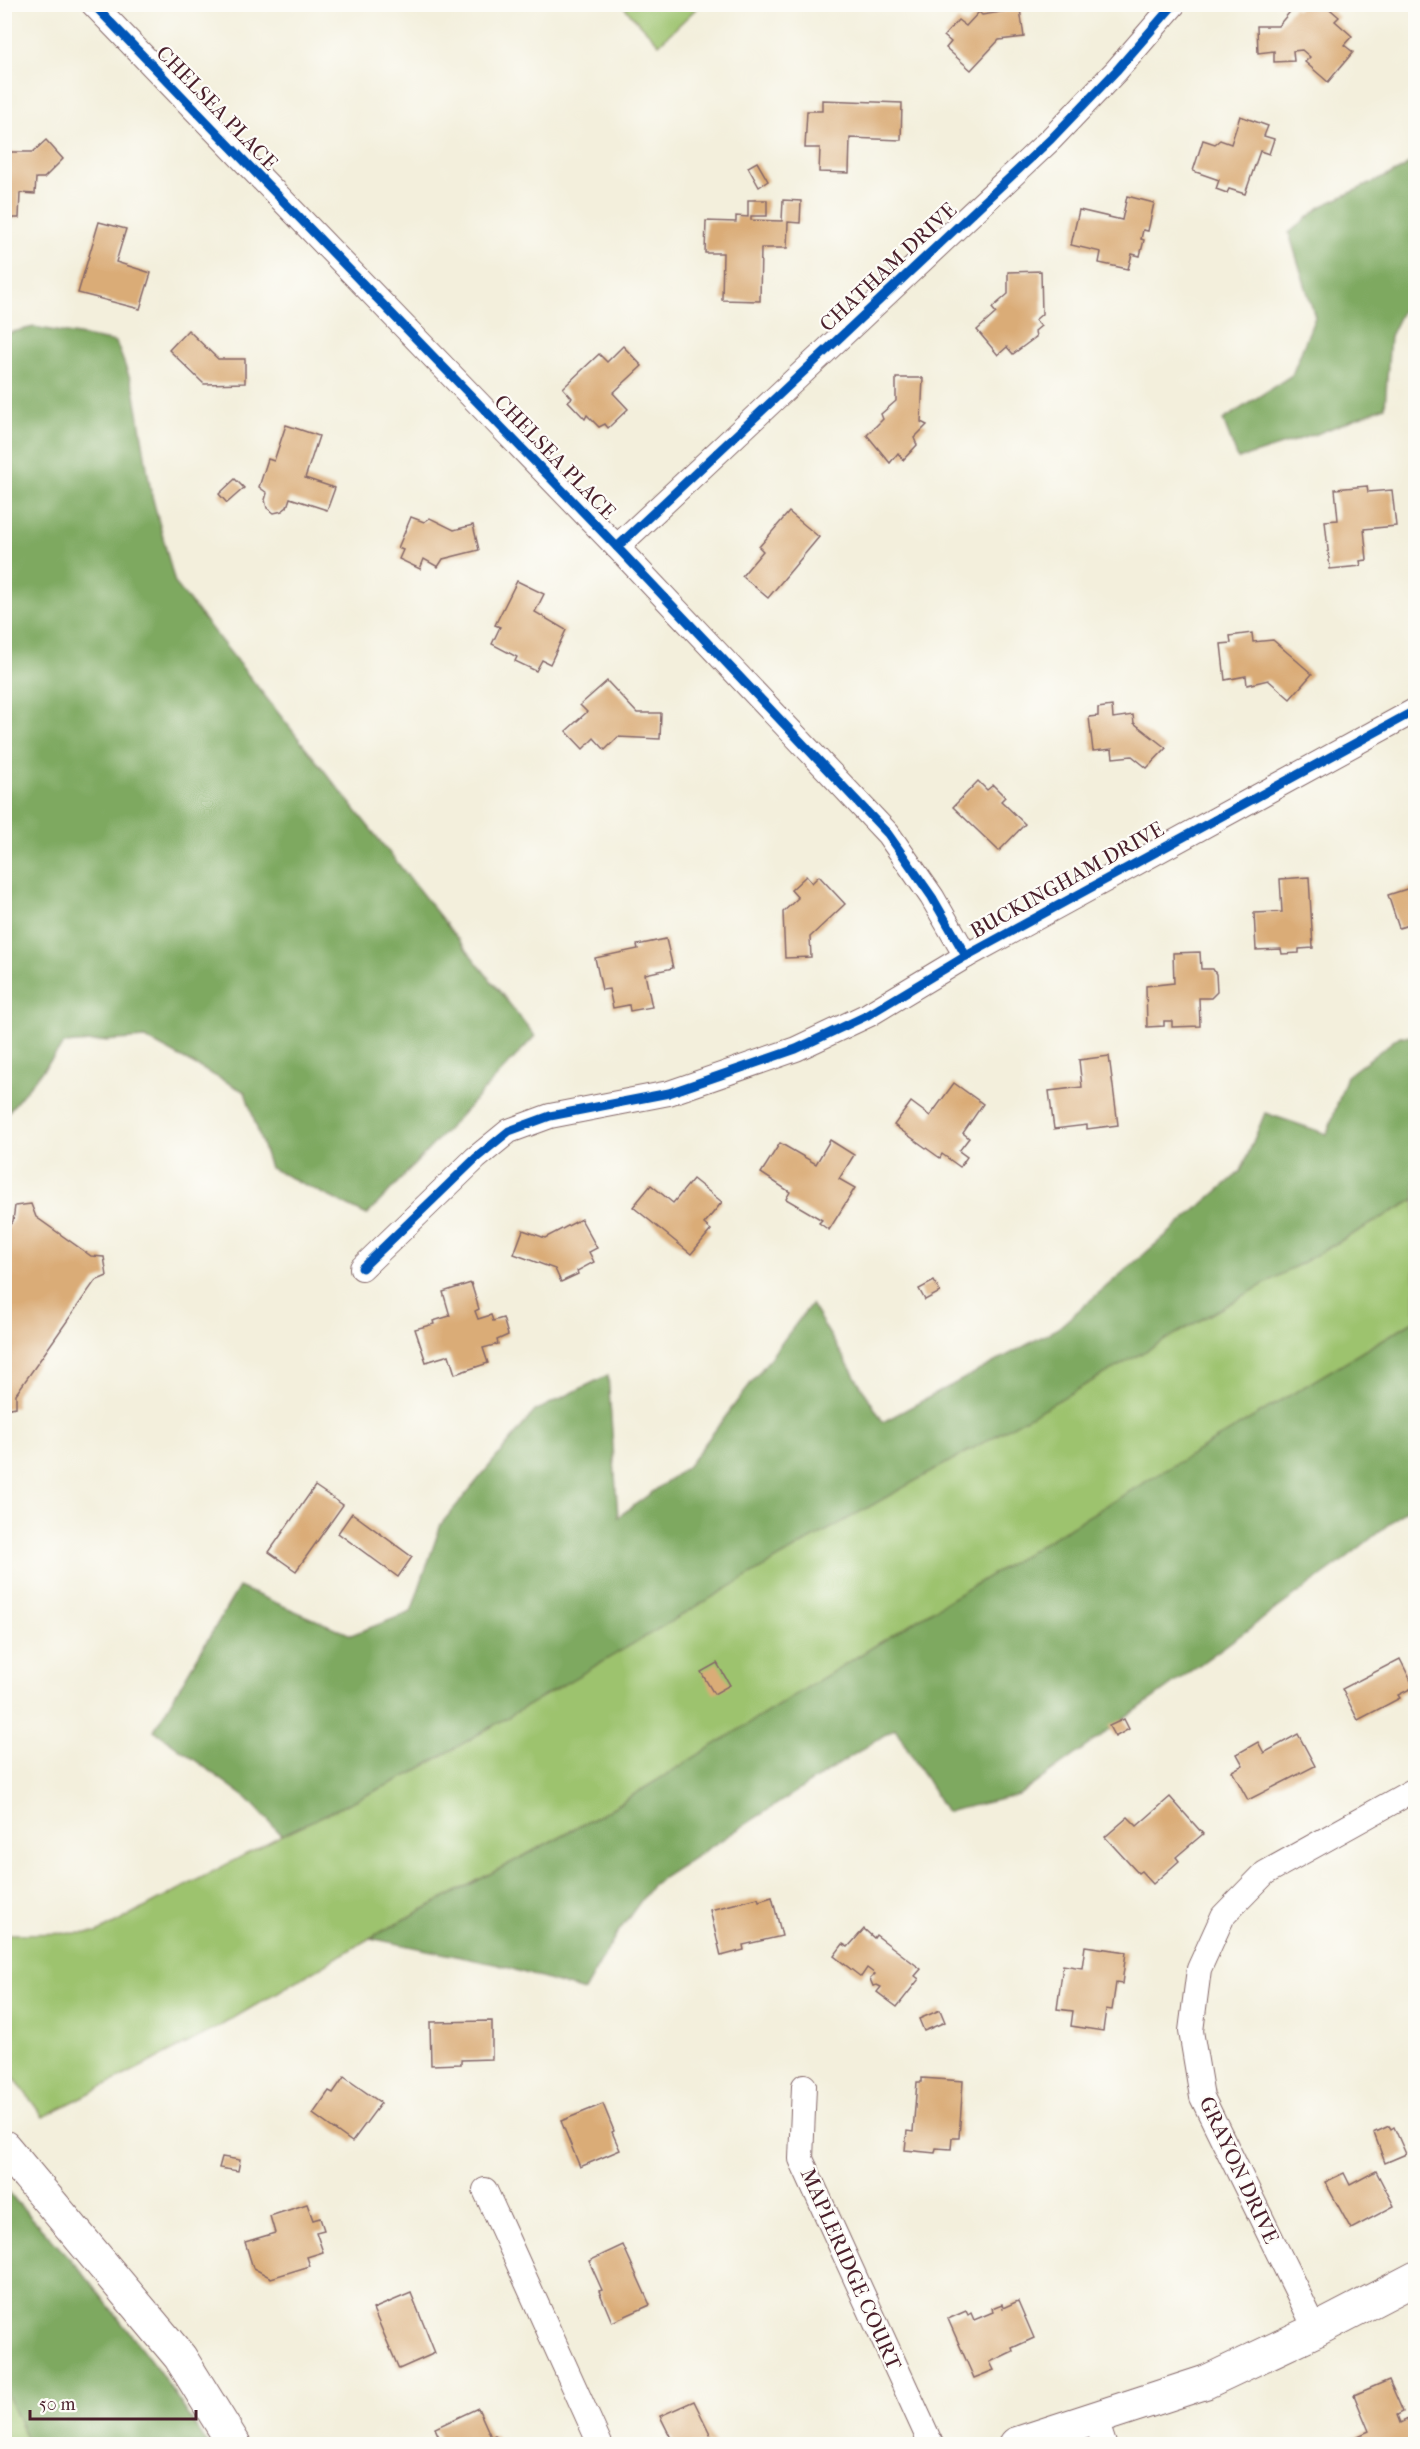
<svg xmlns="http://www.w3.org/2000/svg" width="1420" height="2449" font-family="'IM FELL French Canon',serif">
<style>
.green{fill:#9dc36e;stroke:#74714c;stroke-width:1.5}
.forest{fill:#7ea961;stroke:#646446;stroke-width:1.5}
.building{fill:#daac77}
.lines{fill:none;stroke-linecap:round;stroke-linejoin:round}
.street-casing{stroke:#856869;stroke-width:26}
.secondary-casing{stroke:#856869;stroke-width:35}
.street{stroke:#fff;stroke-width:24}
.secondary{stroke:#fff;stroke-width:33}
.cycleway-casing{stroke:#fdfcf7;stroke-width:13}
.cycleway{stroke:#0057b8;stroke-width:9}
.labels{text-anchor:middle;stroke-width:4.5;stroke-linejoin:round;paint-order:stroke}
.street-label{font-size:21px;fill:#4a1f2b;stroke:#fdfcf7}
</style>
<rect width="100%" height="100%" fill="#fdfcf7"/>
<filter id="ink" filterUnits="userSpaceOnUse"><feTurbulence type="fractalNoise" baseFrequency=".0167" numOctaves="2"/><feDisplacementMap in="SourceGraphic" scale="12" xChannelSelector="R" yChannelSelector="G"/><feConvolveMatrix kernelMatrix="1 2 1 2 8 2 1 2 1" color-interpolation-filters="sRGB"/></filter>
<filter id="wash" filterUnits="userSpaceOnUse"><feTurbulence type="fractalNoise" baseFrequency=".008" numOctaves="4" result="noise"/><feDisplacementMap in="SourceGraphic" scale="24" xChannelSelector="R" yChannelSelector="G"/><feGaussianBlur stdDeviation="1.35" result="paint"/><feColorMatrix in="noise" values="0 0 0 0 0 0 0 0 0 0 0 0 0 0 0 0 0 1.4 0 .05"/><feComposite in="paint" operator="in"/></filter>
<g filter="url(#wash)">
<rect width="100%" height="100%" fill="#f3efdc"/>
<!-- green -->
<g class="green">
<path d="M622,5H700L659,44Z"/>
<path d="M1415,1199V1320L604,1813L370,1938L215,2029L43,2117L5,2065L4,1934L97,1933L282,1835Z"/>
<path d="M4,2391H5L29,2444H5Z"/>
</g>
<!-- forest -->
<g class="forest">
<path d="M1415,158V290L1411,293L1390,336L1385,407L1319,433L1238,459L1223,420L1292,375L1315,317L1289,233L1322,206L1402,169Z"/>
<path d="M34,327L116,342L134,389L151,492L175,583L535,1036L367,1215L270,1168L245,1092L145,1038L64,1044L5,1116L4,334Z"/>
<path d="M1400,1036L1415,1037V1199L798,1547L411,1774L282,1835L248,1799L154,1730L239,1587L351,1635L411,1612L441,1524L535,1411L608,1375L618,1517L688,1466L811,1304L883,1422L1058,1328L1241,1171L1265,1113L1327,1134L1347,1076Z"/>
<path d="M1415,1320V1503L1340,1563L1019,1795L946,1812L895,1728L653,1884L616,1935L584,1991L499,1965L370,1938L604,1813L949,1600Z"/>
<path d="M5,2189L83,2273L159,2371L208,2444H29L5,2391Z"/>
</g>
<g id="blocks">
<!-- building -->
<g class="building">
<path d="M1302,4H1324L1339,17L1335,21L1352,36L1344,45L1353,52L1328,82L1305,62L1310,57L1302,50L1293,51L1294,61L1274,62V51L1258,53L1257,26H1278L1294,7L1297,10Z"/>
<path d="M1020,9L1024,37L999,40L971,70L946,48L951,42L944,36L958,20L966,26L979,12L982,15Z"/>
<path d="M822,100L902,103L901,140L850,138L849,173L819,172L820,148H805L807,111H822Z"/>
<path d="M1240,116L1268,126L1264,136L1274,139L1269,154L1260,151L1245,194L1229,189L1227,193L1216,189L1219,180L1193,171L1203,140L1215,144L1220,140L1231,144Z"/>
<path d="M46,140L63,159L44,178H36L35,194L20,193L19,218H4V154H9V152H33Z"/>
<path d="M757,162L768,181L759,187L748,167Z"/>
<path d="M1127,196L1154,203L1148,231L1143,230L1141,239L1144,240L1140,256L1132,254L1128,269L1099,263L1101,252L1071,245L1079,210L1122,220Z"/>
<path d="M748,200H767V216H751V220L782,221L783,200L801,201L800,223L788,222L787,248H761L760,301L722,300L723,253H705L706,221L736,222V216L748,217Z"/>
<path d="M99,222L126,229L116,262L151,273L140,309L78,293Z"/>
<path d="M1041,271L1042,314L1035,320L1041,326L1035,331L1036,337L1013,354L1007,347L998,355L977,330L996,313L992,308L1008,294V272Z"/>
<path d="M188,330L218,359H245V383L204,384L169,350Z"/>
<path d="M623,346L642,366L613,393L628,409L608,428L605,424L599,427L587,415L585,419L568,401L572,398L563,388L599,354L607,362Z"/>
<path d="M896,378H923L921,422L927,425L914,438L917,445L903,460L898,453L890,463L867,435L883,419L881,414L896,401Z"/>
<path d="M286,425L319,436L305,478L335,488L327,510L290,498L287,507L282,511L274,513L267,508L265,500L267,493L259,487L268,459L274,461Z"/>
<path d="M235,479L244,488L227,503L219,494Z"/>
<path d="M1367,486L1368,492L1392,490L1396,526L1364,529L1367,560L1360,561L1361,566L1330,569L1325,521L1338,520L1335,489Z"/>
<path d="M789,512L819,537L768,598L742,576L763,551L759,547Z"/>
<path d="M411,517L424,522L430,518L454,530L473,525L479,550L443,559L438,567L424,559L420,569L399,559L403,550L398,548Z"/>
<path d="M517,581L544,594L535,612L566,630L550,664L542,660L536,671L515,661L517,657L492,644L500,627L495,625Z"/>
<path d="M1252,633L1253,642L1273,640L1312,674L1290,699L1268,680L1247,685L1246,676L1225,680L1221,644L1231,643L1230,636Z"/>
<path d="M607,681L637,713H661L660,739L618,737L605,750L594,738L583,749L566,731L587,712L580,705Z"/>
<path d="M1112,706L1113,718L1133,715L1134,723L1166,748L1147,768L1132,756L1113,758L1112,749L1093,751L1089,717L1098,716V708Z"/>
<path d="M978,781L987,790L993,785L1005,797L1001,801L1025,824L999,851L953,807Z"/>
<path d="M806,876L812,883L819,876L845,904L810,937L811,957L785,958L783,912L798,898L791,890Z"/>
<path d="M1309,877L1313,948L1299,949V953L1282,954L1281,949L1256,950L1254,913L1282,912L1280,879Z"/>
<path d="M1416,886V923L1399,928L1388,895Z"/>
<path d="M666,939L673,968L645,974L652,1007L630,1011L629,1005L613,1008L609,989L602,990L595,958L638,949L637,945Z"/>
<path d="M1200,952L1201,969H1213L1216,974L1217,992L1211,998H1199L1200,1026L1172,1027V1021H1164V1026L1147,1027L1146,986L1174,983L1173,953Z"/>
<path d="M1109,1056L1118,1125L1087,1129V1125L1054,1129L1049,1091L1082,1087L1079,1060Z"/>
<path d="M954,1083L983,1104L963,1133L969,1138L959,1151L967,1157L960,1167L942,1154L940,1158L894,1125L911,1102L930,1116Z"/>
<path d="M830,1140L854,1155L839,1179L855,1188L829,1230L819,1223L822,1220L786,1199L790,1192L761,1173L780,1143L816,1164Z"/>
<path d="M693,1179L722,1202L704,1224L711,1230L691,1254L633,1207L651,1185L673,1203Z"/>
<path d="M31,1204L36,1217L91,1256L104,1257L107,1276L95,1281L16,1394V1407L4,1409V1232L13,1221L15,1206Z"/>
<path d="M581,1219L597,1248L589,1252L594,1262L577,1271L578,1274L561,1282L555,1269L514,1254L523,1230L545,1238Z"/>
<path d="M934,1281L940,1292L925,1300L919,1289Z"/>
<path d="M471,1283L479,1309L475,1311L478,1319L491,1315L493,1321L503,1318L508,1335L497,1340L498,1344L483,1348L488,1363L455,1374L449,1355L426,1362L415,1329L434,1324L433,1321L450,1316L443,1292Z"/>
<path d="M315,1486L343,1505L296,1571L269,1552Z"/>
<path d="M352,1513L412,1557L398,1577L338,1533Z"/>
<path d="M1400,1659L1414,1687L1398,1695L1400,1698L1358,1720L1342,1689Z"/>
<path d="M717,1663L730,1685L714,1694L701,1672Z"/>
<path d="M1124,1719L1129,1729L1115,1737L1109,1726Z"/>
<path d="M1298,1734L1315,1766L1248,1800L1232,1771L1243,1765L1237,1754L1258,1742L1264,1753Z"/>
<path d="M1170,1797L1203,1834L1176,1857L1179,1861L1153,1884L1141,1871L1138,1873L1105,1837L1128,1817L1137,1826Z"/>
<path d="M772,1897L782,1936L743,1945L744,1950L721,1956L710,1910L758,1898L759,1901Z"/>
<path d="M864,1929L874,1938L876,1935L921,1969L915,1976L919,1979L897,2007L877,1992L881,1987L877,1985L873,1986L870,1979L875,1974L867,1968L861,1977L834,1956L843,1944L848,1947Z"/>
<path d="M1085,1946L1126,1952L1122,1984L1116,1983L1112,2010L1106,2009L1103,2031L1071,2026L1073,2011L1057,2009L1063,1965L1082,1968Z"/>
<path d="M940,2010L945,2022L924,2031L919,2019Z"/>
<path d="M492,2021V2059L461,2060V2064L431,2065L430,2022Z"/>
<path d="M344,2077L381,2103L352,2142L313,2114L329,2091L333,2093Z"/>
<path d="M922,2078L963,2081L959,2138H952L951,2149L936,2148L935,2153L905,2150L907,2131L913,2132L917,2082H922Z"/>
<path d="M603,2104L614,2131L612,2132L620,2150L580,2167L561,2121Z"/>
<path d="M1389,2126L1391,2129L1394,2127L1406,2154L1385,2163L1374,2133Z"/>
<path d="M222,2157L240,2160L238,2171L219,2168Z"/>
<path d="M1376,2171L1394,2206L1351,2229L1325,2182L1344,2173L1350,2185Z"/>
<path d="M307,2204L313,2220L320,2218L324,2230L316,2232L323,2252L307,2257L310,2266L271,2278L253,2268L245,2242L275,2233L270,2216Z"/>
<path d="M623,2245L650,2305L612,2322L599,2291L602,2290L589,2261Z"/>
<path d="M411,2293L435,2353L399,2369L373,2309Z"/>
<path d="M1018,2301L1034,2338L1012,2348L1013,2351L990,2362L994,2370L974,2378L948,2319L966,2311L968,2315L971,2313L974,2320L993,2312L992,2308L1002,2304L1003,2308Z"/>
<path d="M1389,2380L1403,2412L1397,2415L1400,2423L1412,2417L1416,2425V2444H1349L1347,2441L1369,2431L1354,2395Z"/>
<path d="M694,2401L715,2444H674L660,2416Z"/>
<path d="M478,2408L491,2437L495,2435L500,2444H442L435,2428Z"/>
</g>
</g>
</g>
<g filter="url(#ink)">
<use href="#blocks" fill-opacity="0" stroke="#856869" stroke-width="1.5"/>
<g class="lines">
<defs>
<g id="street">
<path d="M93,4L617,547L888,834L932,897L966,956"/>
<path d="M617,547L1051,139L1116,71L1174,4"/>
<path d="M362,1268L476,1158L509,1131L550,1116L669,1093L796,1049L868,1015L966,956L1416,710"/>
<path d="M804,2086L801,2159L931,2444"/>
<path d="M485,2190L600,2444"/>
<path d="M1316,2330L1202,2097L1191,2031L1199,1969L1223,1916L1265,1873L1416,1789"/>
<path d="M1096,2420L1104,2444"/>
</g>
<g id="secondary">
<path d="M4,2147L180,2357L234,2444"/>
<path d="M1016,2444L1206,2382L1316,2330L1416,2278"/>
</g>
</defs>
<!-- street casing -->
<use href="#street" class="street-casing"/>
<!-- secondary casing -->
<use href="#secondary" class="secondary-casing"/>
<!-- street -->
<use href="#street" class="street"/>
<!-- secondary -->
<use href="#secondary" class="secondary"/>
<defs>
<g id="cycleway">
<path d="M93,4L617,547L888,834L932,897L966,956"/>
<path d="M617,547L1051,139L1116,71L1174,4"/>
<path d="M362,1268L476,1158L509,1131L550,1116L669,1093L796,1049L868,1015L966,956L1416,710"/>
</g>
</defs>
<!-- cycleway casing -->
<use href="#cycleway" class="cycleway-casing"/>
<!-- cycleway -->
<use href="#cycleway" class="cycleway"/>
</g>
</g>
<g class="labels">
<!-- street labels -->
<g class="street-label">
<text transform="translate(217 108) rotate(46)" y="7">CHELSEA PLACE</text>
<text transform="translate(888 267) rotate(-43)" y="7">CHATHAM DRIVE</text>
<text transform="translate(555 457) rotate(46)" y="7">CHELSEA PLACE</text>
<text transform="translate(1067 880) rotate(-29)" y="7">BUCKINGHAM DRIVE</text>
<text transform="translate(1239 2170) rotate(65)" y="7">GRAYON DRIVE</text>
<text transform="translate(851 2269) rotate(66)" y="7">MAPLERIDGE COURT</text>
</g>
</g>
<!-- margin -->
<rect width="1420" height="2449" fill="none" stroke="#fdfcf7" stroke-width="24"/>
<!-- scale -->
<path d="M30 2410v9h166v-9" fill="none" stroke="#4a1f2b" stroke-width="3"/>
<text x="39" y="2410" font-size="18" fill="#4a1f2b" stroke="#fdfcf7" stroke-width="4.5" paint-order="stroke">50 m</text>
</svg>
